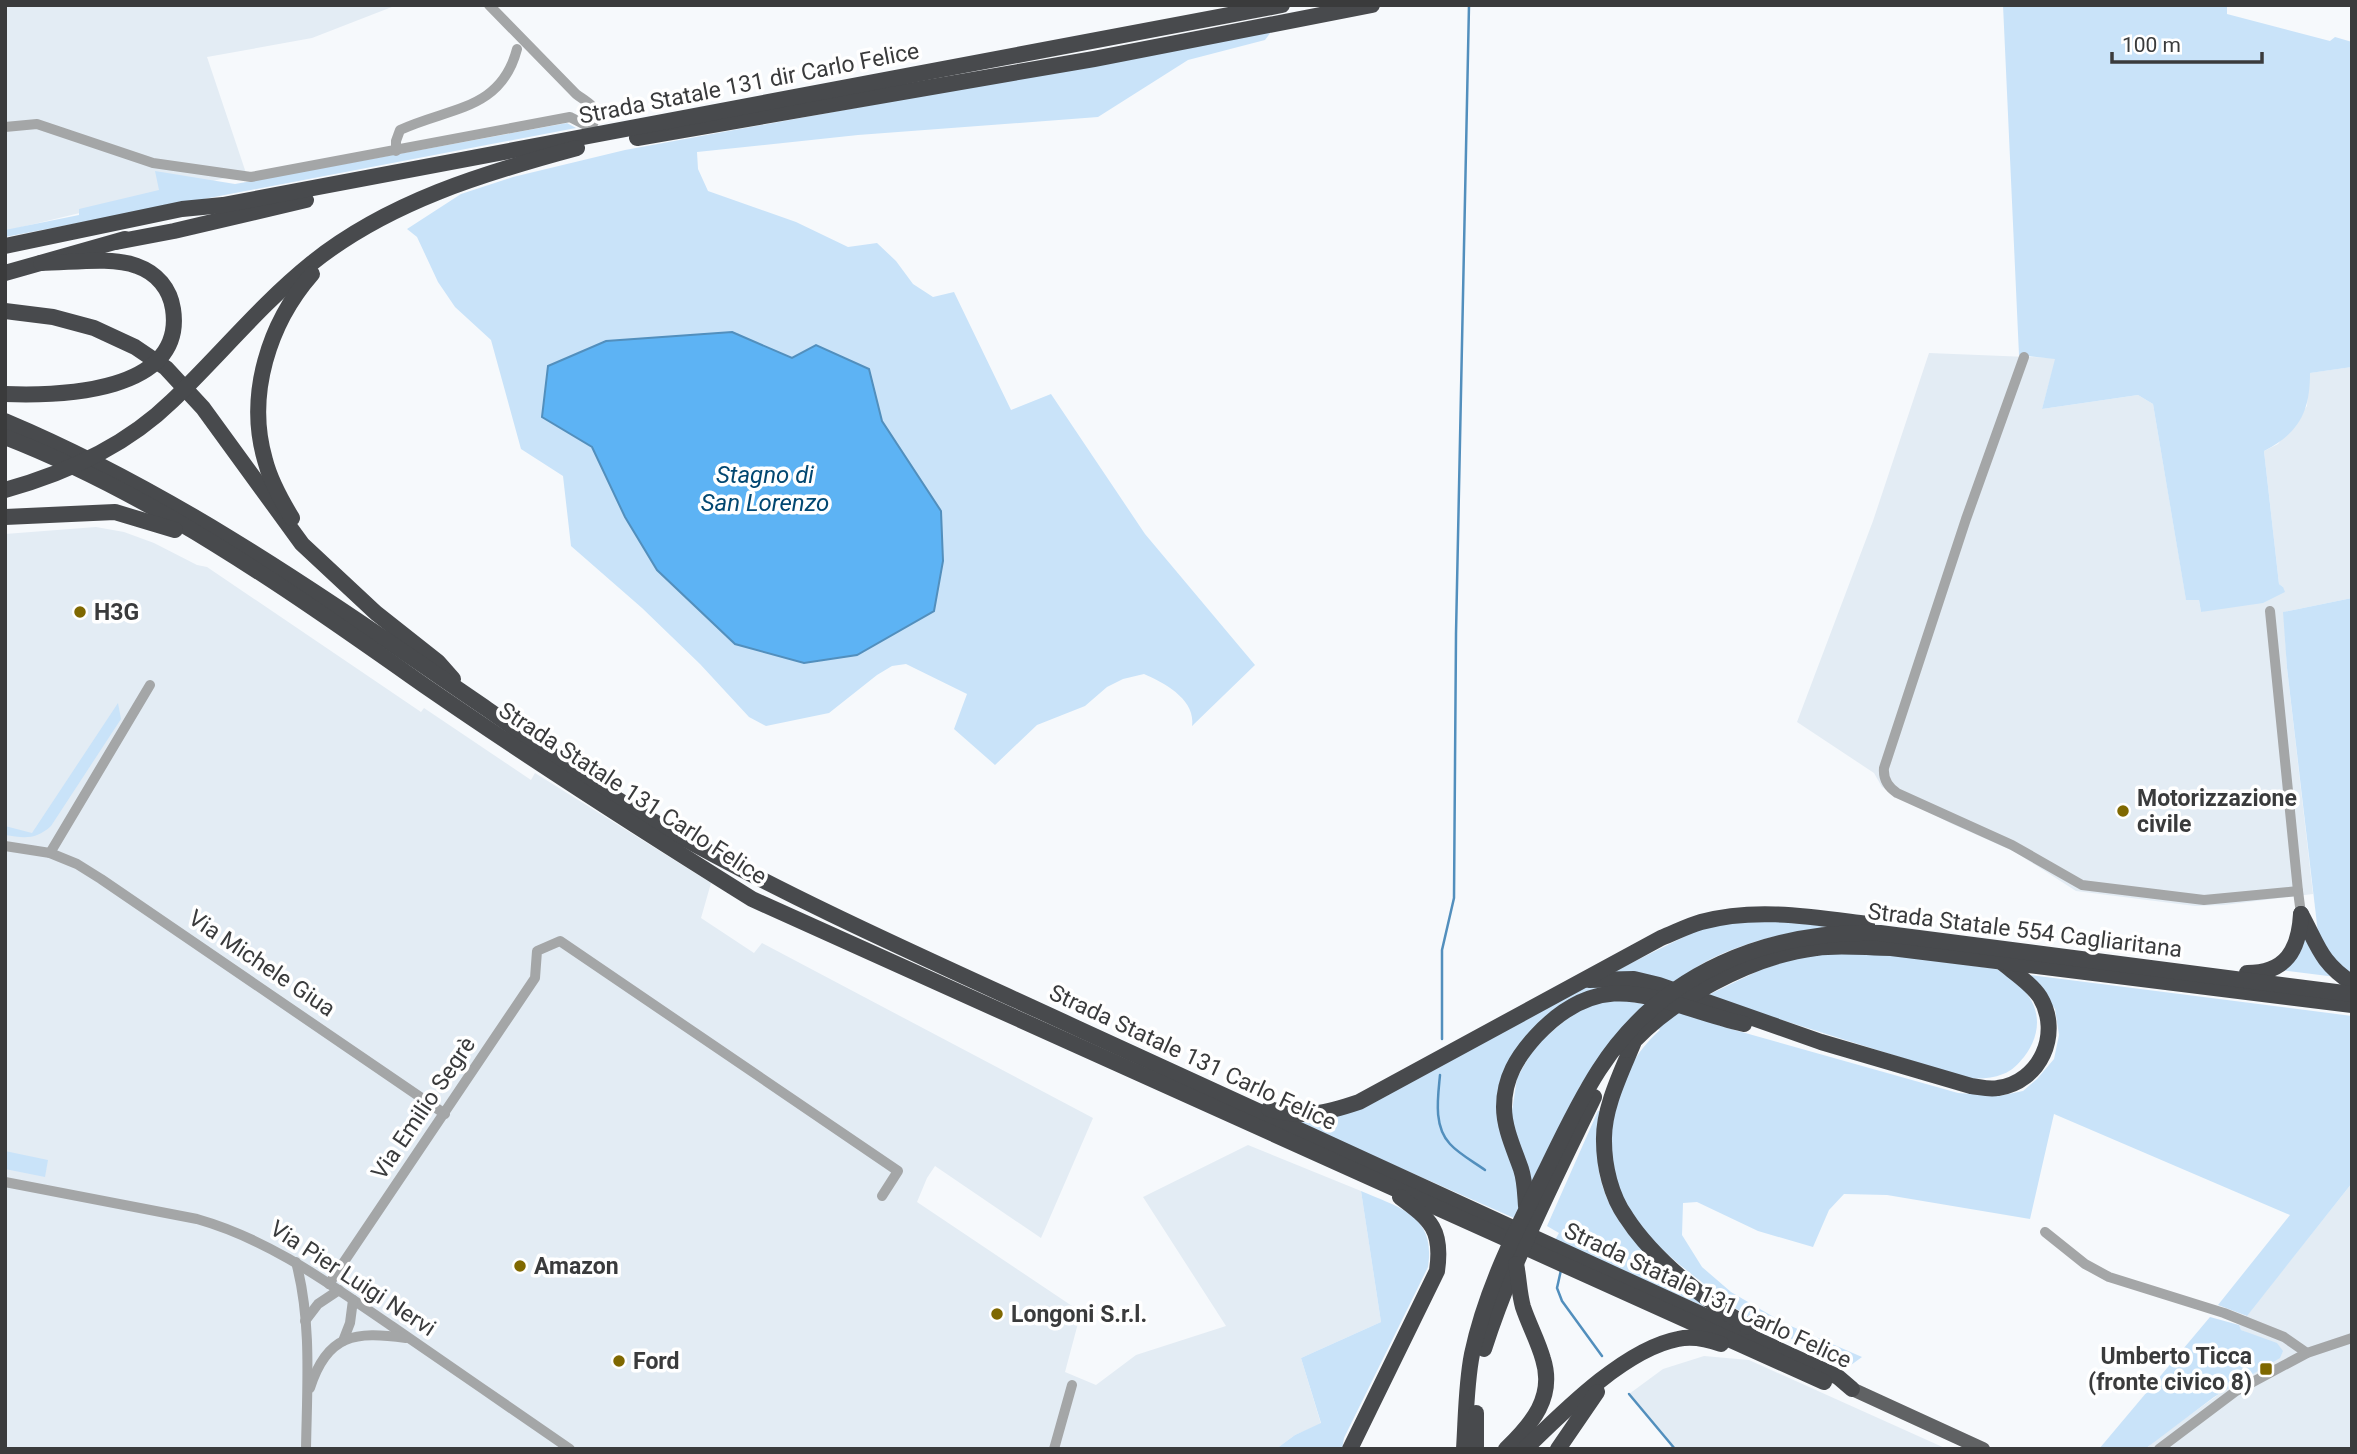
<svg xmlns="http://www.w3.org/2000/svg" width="2357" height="1454" font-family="Roboto,sans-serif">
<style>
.built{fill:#e3ecf4}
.green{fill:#c9e3f9}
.water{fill:#5db3f4;stroke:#528fbd;stroke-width:2}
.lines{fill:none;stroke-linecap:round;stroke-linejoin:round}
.stream{stroke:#528fbd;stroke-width:2.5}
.minor{stroke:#a4a6a7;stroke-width:10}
.major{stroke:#606264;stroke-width:14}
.highway{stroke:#484a4d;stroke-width:16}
.poi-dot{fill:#7f6800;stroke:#fff;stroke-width:2.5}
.labels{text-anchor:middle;stroke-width:7;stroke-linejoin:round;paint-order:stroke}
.street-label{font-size:23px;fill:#3a3b3c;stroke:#fff}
.poi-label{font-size:23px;font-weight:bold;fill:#3a3b3c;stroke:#fff;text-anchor:start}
.water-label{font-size:24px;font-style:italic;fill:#014771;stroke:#fff}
</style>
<rect width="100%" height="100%" fill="#f6f9fc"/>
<!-- built -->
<g class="built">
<path d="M5,5H397L312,38L207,57L246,173L5,231Z"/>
<path d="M1929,353L2056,358L2042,409L2138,395L2153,404L2186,599L2199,600L2201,612L2283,587L2279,584L2264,451L2278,444L2307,406L2309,373L2352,367V598L2284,612L2287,668L2313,894L2224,905L2195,906L2076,891L2015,852L1950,823L1882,787L1874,773L1797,722L1873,521Z"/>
<path d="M96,527L124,532L154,543L197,565L207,567L421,712L424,708L531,780L535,773L711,883L701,918L754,953L762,943L1093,1118L1041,1238L935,1166L927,1178L917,1202L1081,1312L1065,1372L1096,1385L1136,1355L1226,1326L1143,1197L1248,1145L1361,1191L1381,1322L1301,1358L1321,1424L1295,1435L1276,1449H5V534Z"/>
<path d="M2352,1183V1449H2146L2155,1440L2236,1382L2252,1335L2241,1330L2239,1325Z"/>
<path d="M1704,1356L1749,1360L1947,1449H1676L1629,1394L1663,1369Z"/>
</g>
<!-- green -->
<g class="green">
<path d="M2003,5H2227V14L2330,41L2335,37L2352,42V367L2310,373C2310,412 2299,433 2264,451L2279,584L2283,587L2285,592L2263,603L2201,612L2199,600H2186L2153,404L2138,395L2042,409L2055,359L2019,355Z"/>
<path d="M1271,32L1265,40L1188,60L1098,117L858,135L697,152L698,169L708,191L796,222L848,247L877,243L896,261L913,284L933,297L954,292L1011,410L1051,394L1145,534L1255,665L1192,726C1196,700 1165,683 1144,674L1123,679L1107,687L1085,706L1037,725L995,765L954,729L967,694L906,664L892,666L877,675L829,713L766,726L749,717L700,664L642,608L571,546L563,476L521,449L491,340L455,307L438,282L417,237L407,229L461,194L513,177L625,150Z"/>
<path d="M567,123L576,128L5,237V230L79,215V209L159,190L155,171L235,184Z"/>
<path d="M2352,598V977L2330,955L2318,933L2287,668L2283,612Z"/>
<path d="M118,703L121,719L51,826C36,840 24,838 5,835V826L32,833Z"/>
<path d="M1764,920L1840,926C1796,930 1747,940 1707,961C1694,968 1682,977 1670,984L1613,972L1698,930L1730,923Z"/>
<path d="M2301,927L2336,977L2280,970Z"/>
<path d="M1809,953H1875L1997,969C2033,988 2051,1021 2024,1057C2018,1064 2012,1071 2003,1074C1991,1079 1979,1079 1966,1078L1706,996L1758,971Z"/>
<path d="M2030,975L2352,1016V1183L2247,1316L2218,1305L2290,1215L2054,1114L2030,1219L1887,1195L1844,1194L1829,1210L1813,1247L1758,1231L1697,1202L1683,1203L1682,1235L1702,1267L1731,1292L1784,1323L1862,1357L1851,1365C1822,1352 1792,1340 1764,1326C1741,1314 1722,1298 1703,1283C1643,1237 1595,1192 1614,1111C1622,1079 1635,1052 1660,1030L1634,1017L1603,1053L1580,1086L1533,1187L1511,1118L1517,1078L1535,1046L1576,1011L1609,997L1682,1012L1724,1027L1958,1093L1999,1096L2023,1091L2037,1079L2054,1059L2059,1035L2055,1009Z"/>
<path d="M1623,982L1586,993L1499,1086L1520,1187V1207L1514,1218L1294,1121L1318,1120L1586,986Z"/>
<path d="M1598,1111H1601C1580,1213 1646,1255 1717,1310L1716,1312L1555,1240L1559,1233L1547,1226Z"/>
<path d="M5,1151L48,1160L45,1177L5,1169Z"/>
<path d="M1361,1191C1400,1208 1436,1215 1428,1267L1344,1438L1342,1449H1276L1295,1435L1321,1423L1301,1358L1381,1322Z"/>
<path d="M2210,1317L2239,1325L2241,1330L2277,1343L2283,1351L2280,1358L2214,1397L2145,1449H2099Z"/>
</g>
<!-- water -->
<path class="water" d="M732,332L792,358L816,345L869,369L882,421L941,511L943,561L934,611L857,655L804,663L735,644L657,570L625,517L592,447L542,417L548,366L606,341Z"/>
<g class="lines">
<!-- stream -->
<g class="stream">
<path d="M1442,1039V950L1454,898L1456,634L1469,5"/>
<path d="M1440,1075C1438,1097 1433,1126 1450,1144C1459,1154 1474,1162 1485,1170"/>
<path d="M1561,1270L1557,1288L1562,1301L1602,1356"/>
<path d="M1629,1394L1675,1449"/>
</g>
<!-- minor -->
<g class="minor">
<path d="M489,5L576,94C585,101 596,105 597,118L590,127"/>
<path d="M5,127L37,124L153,163L251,177L570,117L601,133"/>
<path d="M396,151V141L400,130C449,107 501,111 517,49"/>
<path d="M2024,357L1966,519L1884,768C1883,779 1888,787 1897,793L2012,845L2082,885L2204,900L2298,891L2301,914"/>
<path d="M2270,611L2298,891"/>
<path d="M5,846L50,853L77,864L101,879L445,1114"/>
<path d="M50,853L150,685"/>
<path d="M5,1182L197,1219C271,1240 331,1285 393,1327C452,1368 511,1408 570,1449"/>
<path d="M2045,1232L2085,1264L2109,1277L2224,1313L2284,1337L2307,1353"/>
<path d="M296,1262C312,1322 307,1387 306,1449"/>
<path d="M329,1284L535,978L537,951L560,941L898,1171L882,1196"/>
<path d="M305,1321L318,1304L339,1290"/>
<path d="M343,1341L350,1323L353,1300"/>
<path d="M310,1388C327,1334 355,1331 406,1338"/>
<path d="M1054,1449L1072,1385"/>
<path d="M2159,1449L2236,1391L2307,1353L2352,1338"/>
</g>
<!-- major -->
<path class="major" d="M1852,1389L1983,1449"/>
<!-- highway -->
<g class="highway">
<path d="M637,138L1094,59L1372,5"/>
<path d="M116,242L174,231L306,200"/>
<path d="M5,246L182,209L223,205L1282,5"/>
<path d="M5,273L125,239"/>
<path d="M5,311L53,317L94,328L135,347L166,368L203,408L302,544L376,613L438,662L453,679"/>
<path d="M5,394C60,396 186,393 173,309C170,289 157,273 137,266C111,256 70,263 41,263"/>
<path d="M5,421C181,495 330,602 487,709C546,750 605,795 669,830C802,905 943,966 1081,1030C1333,1147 1586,1261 1838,1377L1852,1389"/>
<path d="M5,437C159,497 294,594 428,688C534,761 643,831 752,899L1824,1382"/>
<path d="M5,490C66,473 126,446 172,401C219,356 261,304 312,263C388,202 484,173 577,148"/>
<path d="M5,517L115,512L175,530"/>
<path d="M292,518C281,500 270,480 265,460C246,395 269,323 312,274"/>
<path d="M2301,914C2318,945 2320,962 2352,983"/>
<path d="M2247,973C2286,973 2299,950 2301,914"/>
<path d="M1589,980L1634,979L1659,985L1821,1042L1971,1086C1980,1087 1989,1090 1998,1088C2040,1082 2062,1034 2040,997C2031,983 2013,972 2000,961"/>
<path d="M1633,1044C1621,1073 1603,1109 1604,1141C1604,1166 1611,1196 1626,1217C1653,1259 1706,1301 1749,1327"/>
<path d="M1626,1050C1668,1000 1752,956 1816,948C1840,944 1867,948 1891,948L2352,1005"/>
<path d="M1269,1109C1304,1119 1326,1113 1359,1102L1661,938C1674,933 1687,926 1701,922C1756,907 1812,917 1867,924"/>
<path d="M1526,1206C1525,1193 1525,1181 1521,1169C1514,1149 1504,1128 1504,1107C1504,1078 1517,1057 1536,1036C1607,960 1660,1005 1744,1024"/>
<path d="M1484,1349C1512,1262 1554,1180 1594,1097"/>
<path d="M1350,1449L1437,1271C1443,1230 1431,1220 1400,1197"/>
<path d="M1464,1449C1466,1418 1466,1384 1472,1354C1486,1288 1517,1228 1547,1168C1563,1135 1579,1101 1599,1070C1662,972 1768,930 1880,933L2352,994"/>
<path d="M1476,1449V1413"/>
<path d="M1506,1449C1532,1424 1555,1397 1543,1359C1538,1341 1529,1325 1523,1307C1519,1293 1519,1278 1516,1264"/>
<path d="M1525,1449C1563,1412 1625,1349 1678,1339C1692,1336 1707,1339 1721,1344"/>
<path d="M1558,1449L1597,1392"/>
</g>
</g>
<!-- markers -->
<g class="poi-dot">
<circle cx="80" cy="612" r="7"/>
<circle cx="2123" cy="811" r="7"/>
<circle cx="520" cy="1266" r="7"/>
<circle cx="997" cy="1314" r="7"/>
<circle cx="619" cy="1361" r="7"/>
<rect x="2259" y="1362" width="14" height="14" rx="3.5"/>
</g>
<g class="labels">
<!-- street labels -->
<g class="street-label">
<text transform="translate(749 83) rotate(-11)" y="8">Strada Statale 131 dir Carlo Felice</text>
<text transform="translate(633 793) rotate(33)" y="8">Strada Statale 131 Carlo Felice</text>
<text transform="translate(2025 930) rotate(7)" y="8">Strada Statale 554 Cagliaritana</text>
<text transform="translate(262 963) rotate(34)" y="8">Via Michele Giua</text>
<text transform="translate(1193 1057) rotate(25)" y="8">Strada Statale 131 Carlo Felice</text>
<text transform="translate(423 1108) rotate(-56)" y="8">Via Emilio Segrè</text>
<text transform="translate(353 1278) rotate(33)" y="8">Via Pier Luigi Nervi</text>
<text transform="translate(1708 1295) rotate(25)" y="8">Strada Statale 131 Carlo Felice</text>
</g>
<!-- poi labels -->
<g class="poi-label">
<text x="94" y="620">H3G</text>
<text x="2137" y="806">Motorizzazione<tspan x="2137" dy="26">civile</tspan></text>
<text x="534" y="1274">Amazon</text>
<text x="1011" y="1322">Longoni S.r.l.</text>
<text x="2252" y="1364" text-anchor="end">Umberto Ticca<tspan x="2252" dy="26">(fronte civico 8)</tspan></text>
<text x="633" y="1369">Ford</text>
</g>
<!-- water labels -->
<g class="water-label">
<text x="765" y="483">Stagno di<tspan x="765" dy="28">San Lorenzo</tspan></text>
</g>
</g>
<!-- border -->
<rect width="2357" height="1454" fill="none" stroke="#3a3b3c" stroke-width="14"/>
<!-- scale -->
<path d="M2112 52v10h150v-10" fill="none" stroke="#3a3b3c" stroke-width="3.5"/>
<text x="2122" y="52" font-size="21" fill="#3a3b3c" stroke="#ffffff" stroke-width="5" paint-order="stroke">100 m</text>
</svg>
